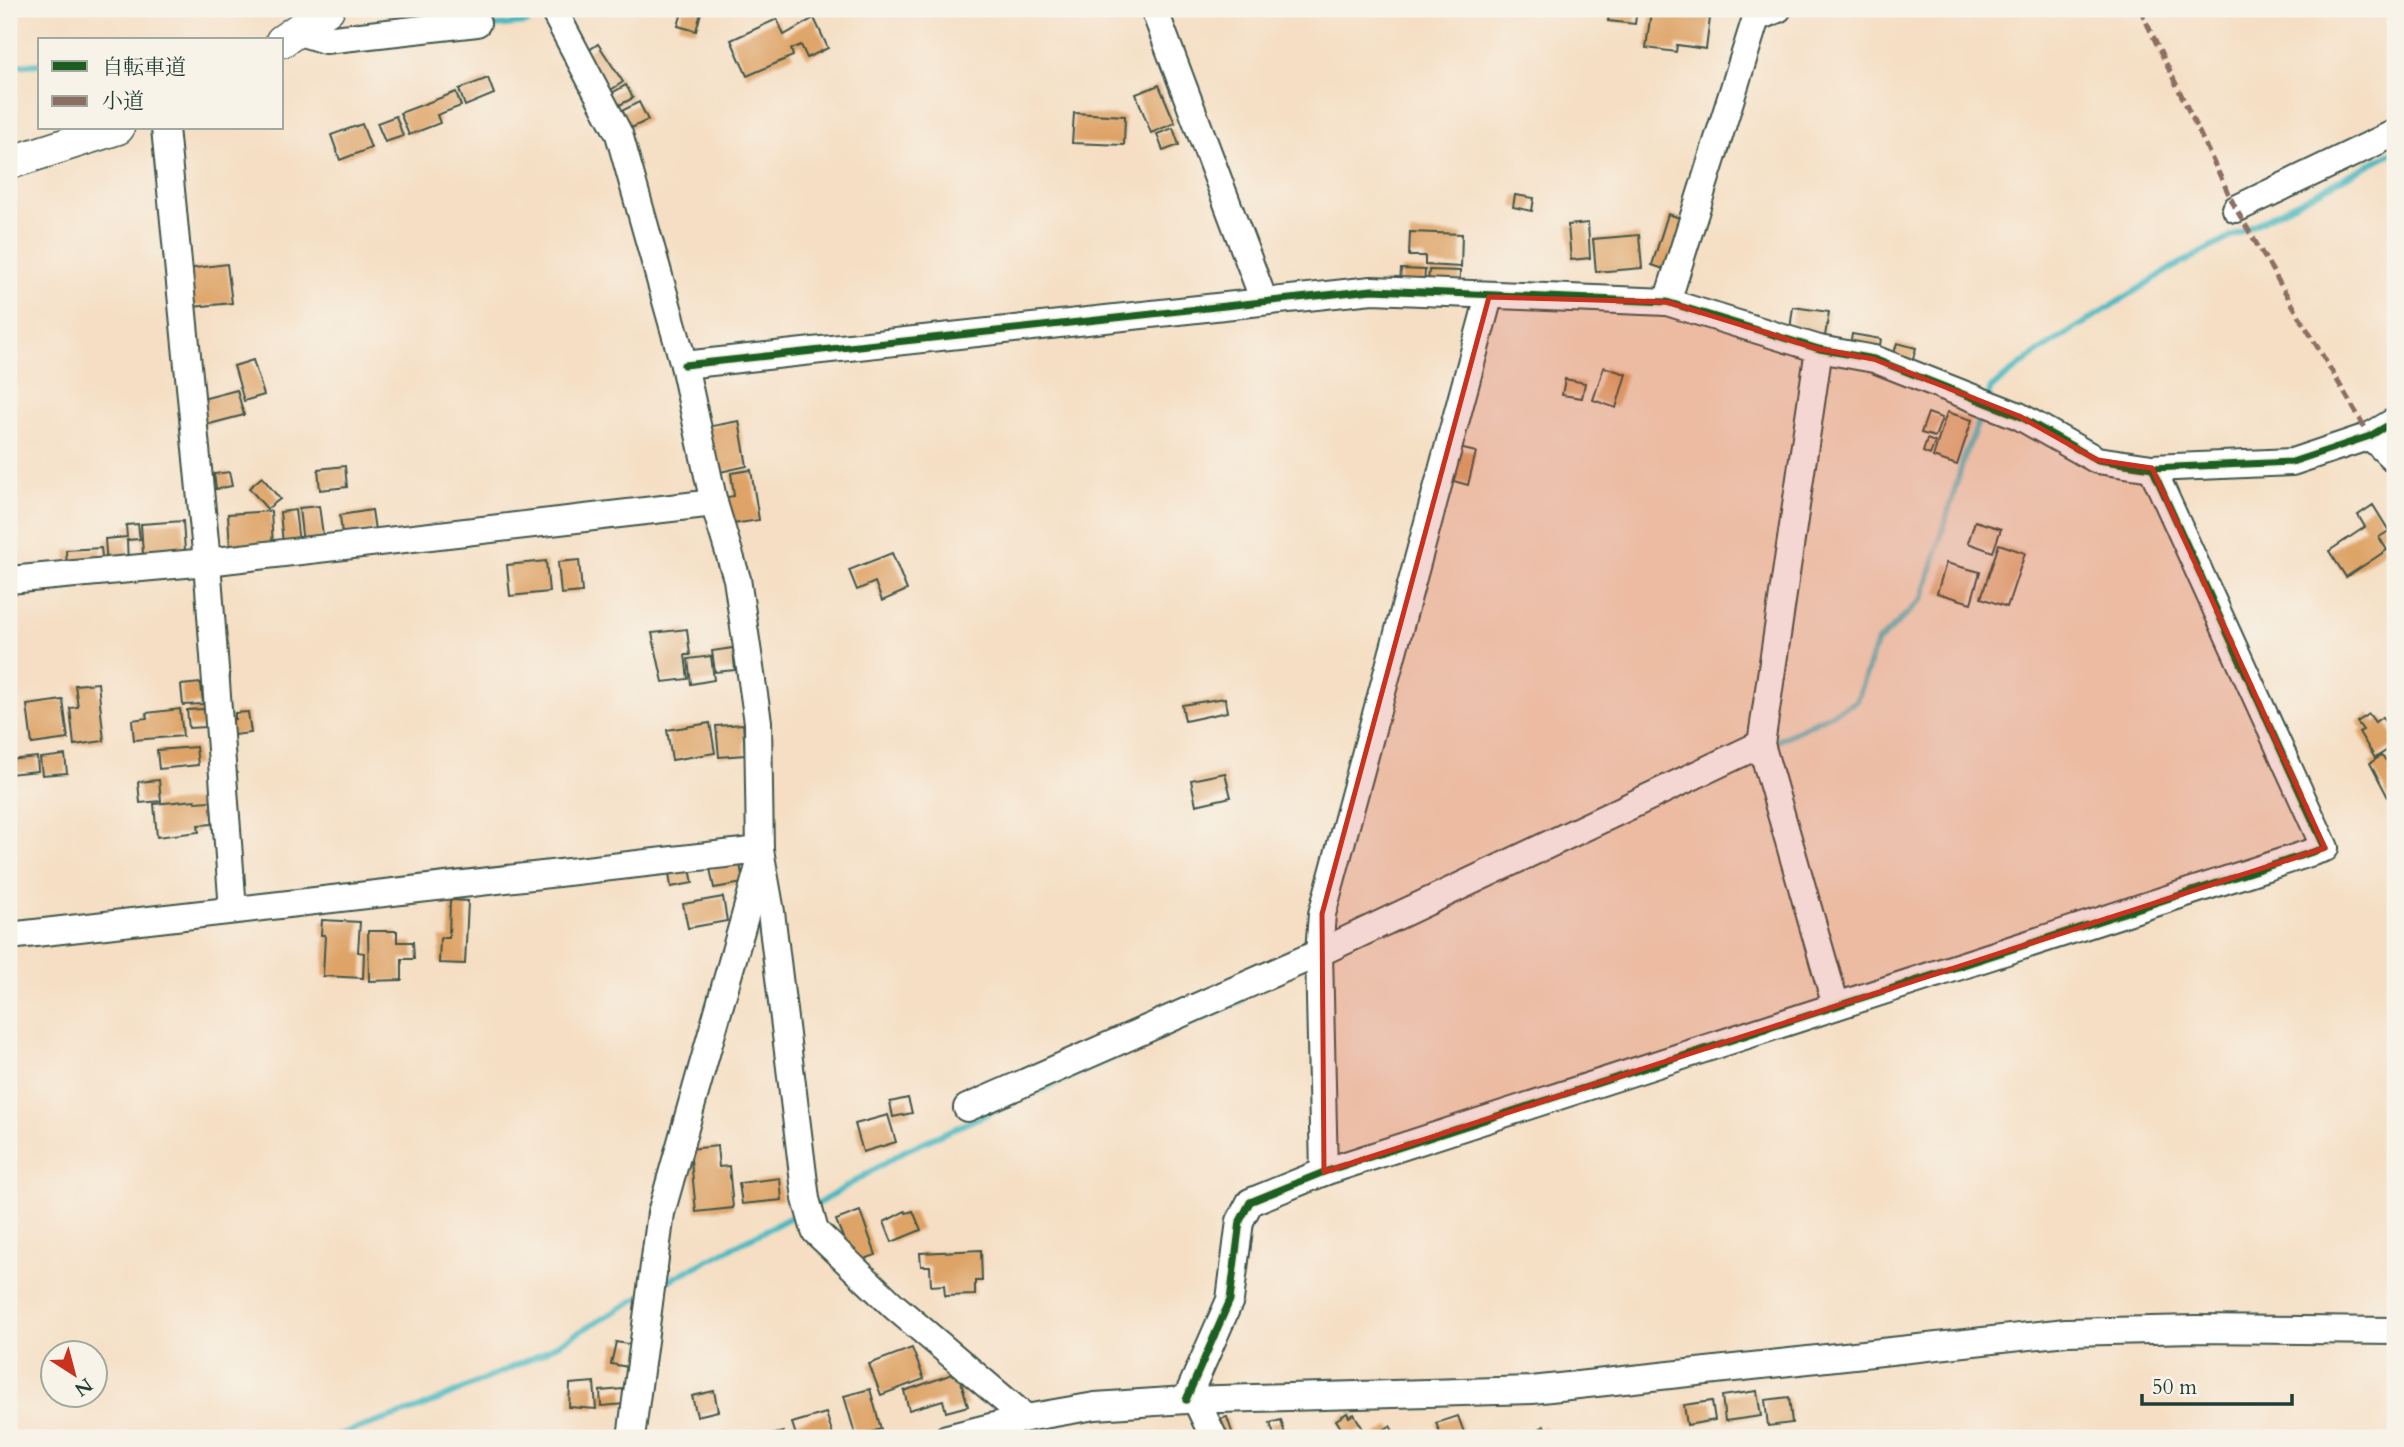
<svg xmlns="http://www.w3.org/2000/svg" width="2404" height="1447" font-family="Cardo,'Noto Serif JP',serif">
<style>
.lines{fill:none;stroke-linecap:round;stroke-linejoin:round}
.stream{stroke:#49b8c0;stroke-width:6}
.building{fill:#dea366}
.minor-casing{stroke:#3f5549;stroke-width:30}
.major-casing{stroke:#3f5549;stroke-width:35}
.minor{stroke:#fff;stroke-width:26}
.major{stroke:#fff;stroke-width:32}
.quiet{stroke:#8d6e63;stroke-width:5;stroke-dasharray:10 5;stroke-linecap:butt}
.cycleway-casing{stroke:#f7f3e8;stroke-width:11}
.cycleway{stroke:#1b5e20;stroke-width:7}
.marked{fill:#c8321e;fill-opacity:0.2;stroke:#c8321e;stroke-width:5;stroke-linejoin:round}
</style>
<rect width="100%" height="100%" fill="#f7f3e8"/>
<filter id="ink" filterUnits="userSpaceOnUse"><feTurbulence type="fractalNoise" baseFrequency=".0143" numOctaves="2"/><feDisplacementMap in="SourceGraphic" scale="14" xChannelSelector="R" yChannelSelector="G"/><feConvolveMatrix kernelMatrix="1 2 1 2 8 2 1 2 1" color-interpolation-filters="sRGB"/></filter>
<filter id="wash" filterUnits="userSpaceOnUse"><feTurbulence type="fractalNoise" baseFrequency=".00686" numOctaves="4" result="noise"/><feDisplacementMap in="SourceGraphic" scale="28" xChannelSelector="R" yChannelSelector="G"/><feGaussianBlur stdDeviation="1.57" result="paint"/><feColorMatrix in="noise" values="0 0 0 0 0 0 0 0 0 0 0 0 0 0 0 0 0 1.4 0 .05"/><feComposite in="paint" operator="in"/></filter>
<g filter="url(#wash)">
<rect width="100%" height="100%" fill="#f5dec3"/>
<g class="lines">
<!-- stream -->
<g class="stream">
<path d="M484,27L527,23"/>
<path d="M9,66L40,64"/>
<path d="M1988,397L1991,388L2038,352L2170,269L2395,151"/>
<path d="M1767,746L1857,701L1876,644L1923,598L1964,458L1983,410"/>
<path d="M816,1205L906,1150L1241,1001"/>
<path d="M660,1285L803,1211"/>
<path d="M329,1438L420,1408L539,1355L642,1296"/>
</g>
</g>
<g id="blocks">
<!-- building -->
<g class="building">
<path d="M683,9H702L696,31L678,26Z"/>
<path d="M1610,9H1637L1635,24L1608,21Z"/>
<path d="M1651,11L1710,18L1706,49L1677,45L1676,52L1646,48Z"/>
<path d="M814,18L828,48L807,58L801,45L791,49L793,56L747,76L731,40L777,19L784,35Z"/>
<path d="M598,44L623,82L606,93L582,55Z"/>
<path d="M488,78L494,94L465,106L459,89Z"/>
<path d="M626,85L633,98L612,109L605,97Z"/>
<path d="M1159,85L1175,123L1151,133L1136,94Z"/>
<path d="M456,92L461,106L437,115L440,123L409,135L400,113Z"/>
<path d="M639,102L648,120L619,134L610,117Z"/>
<path d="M1074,113L1125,116L1124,145L1072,143Z"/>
<path d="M396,116L403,136L385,142L377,123Z"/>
<path d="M362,124L371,148L340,160L331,135Z"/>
<path d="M1173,128L1179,145L1163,151L1157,134Z"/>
<path d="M1515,195L1534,198L1532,211L1513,207Z"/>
<path d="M1668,214L1689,221L1673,272L1652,265Z"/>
<path d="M1588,223L1590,258L1571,260L1568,225Z"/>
<path d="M1410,232L1462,234L1461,267L1425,265V256H1409Z"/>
<path d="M1639,235L1642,268L1596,272L1593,239Z"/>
<path d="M227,264L232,303L183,308L179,270Z"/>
<path d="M1401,269L1425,270L1423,301L1399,300Z"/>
<path d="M1429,270L1460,271L1459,301L1427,299Z"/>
<path d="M1793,307L1829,312L1824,342L1789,337Z"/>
<path d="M1852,334L1881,339L1878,357L1849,352Z"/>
<path d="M1897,343L1916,348L1910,369L1891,363Z"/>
<path d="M253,360L264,395L244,401L234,366Z"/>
<path d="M1604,367L1626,374L1616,408L1593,400Z"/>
<path d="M1565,379L1585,383L1582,398L1562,395Z"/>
<path d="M237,390L244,415L198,427L191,402Z"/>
<path d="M1947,412L1972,420L1957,465L1933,457Z"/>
<path d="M1928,413L1942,418L1935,437L1921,433Z"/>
<path d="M739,421L747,466L720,472L717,455L707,457L702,428Z"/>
<path d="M1927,439L1935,442L1930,455L1923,452Z"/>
<path d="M1459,448L1476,452L1468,485L1450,480Z"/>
<path d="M345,466L347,487L320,490L318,469Z"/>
<path d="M751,470L759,520L726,525L722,498L734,496L731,473Z"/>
<path d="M229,472L232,486L216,489L214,474Z"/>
<path d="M262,477L280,499L267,509L249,488Z"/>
<path d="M2373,505L2389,531L2379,537L2387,550L2346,577L2329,551L2365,527L2358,515Z"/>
<path d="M319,506L324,542L303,544L299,508Z"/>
<path d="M295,510L299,542L283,544L280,512Z"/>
<path d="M372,510L375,530L342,535L340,515Z"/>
<path d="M271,511L273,546L230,549L228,514Z"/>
<path d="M183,521L185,551L143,554L141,524Z"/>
<path d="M1975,521L2001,529L1993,552L1968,543Z"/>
<path d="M138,524L140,539L127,540L128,563L107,565L105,539L127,537L126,525Z"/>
<path d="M1999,544L2025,553L2007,607L1981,598Z"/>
<path d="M101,548L103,565L67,568L66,550Z"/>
<path d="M892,553L907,590L882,601L875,582L857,590L849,570Z"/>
<path d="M579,560L582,592L561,594L558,562Z"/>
<path d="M546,561L549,592L510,596L507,565Z"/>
<path d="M1946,563L1980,572L1971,603L1937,593Z"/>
<path d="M687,629L690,655H685L688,679L663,682L652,633Z"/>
<path d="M733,648L735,670L715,672L712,651Z"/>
<path d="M711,656L714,680L691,684L688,659Z"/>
<path d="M98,683L104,741L74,745L70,708L78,707L75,685Z"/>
<path d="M201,683L203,704L183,705L181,685Z"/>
<path d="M1225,698L1227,712L1185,721L1182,705Z"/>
<path d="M63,700L68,739L32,744L27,705Z"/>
<path d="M180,709L183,736L134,740L132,720L147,718L146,713Z"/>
<path d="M204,709L206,727L189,728L187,710Z"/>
<path d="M248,712L251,733L218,737L216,721L235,719V713Z"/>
<path d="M2369,714L2375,722L2382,717L2395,737V745L2375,758L2359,732L2363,730L2357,722Z"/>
<path d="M710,723L715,753L672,760L667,730Z"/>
<path d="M743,724L745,755L719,757L716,726Z"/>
<path d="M196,747L198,765L159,769L157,750Z"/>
<path d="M65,755L67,773L42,775L40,758Z"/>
<path d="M2381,756L2387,761L2395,756V800L2391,803L2370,763Z"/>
<path d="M37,757L38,771L9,774V760Z"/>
<path d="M1225,773L1231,797L1196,805L1191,780Z"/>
<path d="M159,780L161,801L140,803L138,782Z"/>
<path d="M195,800V802L211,801L213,824L198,825L199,832L157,837L154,804Z"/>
<path d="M740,862L743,883L714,888L710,868Z"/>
<path d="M690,869L693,883L671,887L669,873Z"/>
<path d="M723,897L727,921L688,928L683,904Z"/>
<path d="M450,900L468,901L465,964L439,963L440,938H449Z"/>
<path d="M322,920L360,922L358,952L364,953L363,978L323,976L325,935H321Z"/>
<path d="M368,931H397V942H413L414,959H402V980L369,981Z"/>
<path d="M908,1098L912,1113L893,1117L890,1102Z"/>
<path d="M888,1115L896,1142L863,1152L855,1124Z"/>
<path d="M717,1146L719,1167L729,1166L733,1208L696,1212L690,1149Z"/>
<path d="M780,1178L782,1200L742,1204L739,1183Z"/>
<path d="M860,1211L876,1255L853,1263L836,1220Z"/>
<path d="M905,1211L906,1213L913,1211L921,1230L892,1242L884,1222Z"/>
<path d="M981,1250L982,1281H975V1295L945,1296L944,1285L931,1286L930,1266H921L920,1253Z"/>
<path d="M616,1342L633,1345L628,1367L611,1364Z"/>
<path d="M912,1348L924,1379L881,1395L869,1364Z"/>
<path d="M958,1372L968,1406L946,1412L943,1400L909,1410L904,1391Z"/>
<path d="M594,1382L596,1409L569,1407L570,1384Z"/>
<path d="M623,1389L625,1404L601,1406L600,1391Z"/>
<path d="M870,1389L881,1429L856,1437L844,1396Z"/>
<path d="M714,1391L718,1411L697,1416L692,1396Z"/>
<path d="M1757,1391L1761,1416L1725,1421L1722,1396Z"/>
<path d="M1789,1397L1792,1423L1768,1426L1765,1400Z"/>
<path d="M1712,1401L1715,1420L1687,1425L1684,1405Z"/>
<path d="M826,1413L834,1438H797L792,1423Z"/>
<path d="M1347,1413L1349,1417L1354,1414L1363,1429L1347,1438L1336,1420Z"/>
<path d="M1458,1416L1466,1438H1442L1436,1423Z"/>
<path d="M1227,1417L1233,1435L1221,1438L1209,1422Z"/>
<path d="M1281,1420L1286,1438H1275L1270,1423Z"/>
<path d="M1390,1426L1397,1438H1371Z"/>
<path d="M1544,1426L1553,1438H1526L1530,1435Z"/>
<path d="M729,1432L731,1438H710V1437Z"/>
<path d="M783,1432L784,1438H762V1437Z"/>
</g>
</g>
</g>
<g filter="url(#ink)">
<use href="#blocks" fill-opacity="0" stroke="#3f5549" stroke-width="2"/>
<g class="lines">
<defs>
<g id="minor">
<path d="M553,9L619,134L684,365L714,503L737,579L758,722L760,850L771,912L806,1199L815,1231L895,1307L1026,1418"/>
<path d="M1154,9L1264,301"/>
<path d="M296,31L325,40L477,23"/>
<path d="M165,128L207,562L233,910"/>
<path d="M2236,209L2395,133"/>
<path d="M1667,302L1756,18L1778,9"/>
<path d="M1819,349L1761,744L1836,1006"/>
<path d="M684,365L1372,290L1667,302L1819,349L1874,359L2019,416L2097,460L2152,468L2292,462L2370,436L2395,421"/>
<path d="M2370,436L2395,460"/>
<path d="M9,580L207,562L714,503"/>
<path d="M9,936L760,850"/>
<path d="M967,1108L1319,953L1761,744"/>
<path d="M1324,1172L1319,953L1322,914L1489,297"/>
<path d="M1186,1400L1230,1300L1240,1221L1250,1202L1324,1172L2325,848L2152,468"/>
<path d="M1196,1400L1214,1438"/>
<path d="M631,1438L661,1213L760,863"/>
<path d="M947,1438L1026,1418L1095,1406L1186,1400L1532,1390L2066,1332L2195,1329L2395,1331"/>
</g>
<g id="major">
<path d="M282,41L328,9"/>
<path d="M9,163L118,128"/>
</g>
</defs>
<!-- minor casing -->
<use href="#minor" class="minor-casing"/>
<!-- major casing -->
<use href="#major" class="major-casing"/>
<!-- minor -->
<use href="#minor" class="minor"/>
<!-- major -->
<use href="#major" class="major"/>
<!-- quiet -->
<path class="quiet" d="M2140,9L2236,209L2370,436"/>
<defs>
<g id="cycleway">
<path d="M684,365L1372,290L1667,302L1819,349L1874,359L2019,416L2097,460L2152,468L2292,462L2370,436L2395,421"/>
<path d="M1186,1400L1230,1300L1240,1221L1250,1202L1324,1172L2325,848L2152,468"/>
</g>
</defs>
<!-- cycleway casing -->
<use href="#cycleway" class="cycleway-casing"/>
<!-- cycleway -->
<use href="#cycleway" class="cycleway"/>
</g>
</g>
<!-- marked area -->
<path class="marked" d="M1489,297L1667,302L1819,349L1874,359L2019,416L2097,460L2152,468L2325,848L1324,1172L1322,914Z"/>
<!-- margin -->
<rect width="2404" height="1447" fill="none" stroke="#f7f3e8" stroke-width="35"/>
<!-- legend -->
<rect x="38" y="38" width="245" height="91" fill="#f7f3e8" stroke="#a1aaa0" stroke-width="2"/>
<rect x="52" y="61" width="35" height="10" fill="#1b5e20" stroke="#a1aaa0" stroke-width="2"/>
<text x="102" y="74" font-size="21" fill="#1f3d34">自転車道</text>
<rect x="52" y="96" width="35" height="10" fill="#8d6e63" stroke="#a1aaa0" stroke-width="2"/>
<text x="102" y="108" font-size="21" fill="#1f3d34">小道</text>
<!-- north arrow -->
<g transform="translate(74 1374) rotate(144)"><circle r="33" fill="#f7f3e8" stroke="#a1aaa0" stroke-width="2"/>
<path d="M0-5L12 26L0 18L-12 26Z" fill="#c8321e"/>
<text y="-10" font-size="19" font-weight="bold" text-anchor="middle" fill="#1f3d34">N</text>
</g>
<!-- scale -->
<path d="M2142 1394v10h150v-10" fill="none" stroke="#1f3d34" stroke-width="3.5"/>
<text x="2152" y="1394" font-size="21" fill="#1f3d34" stroke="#f7f3e8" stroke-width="5" paint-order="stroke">50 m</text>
</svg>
